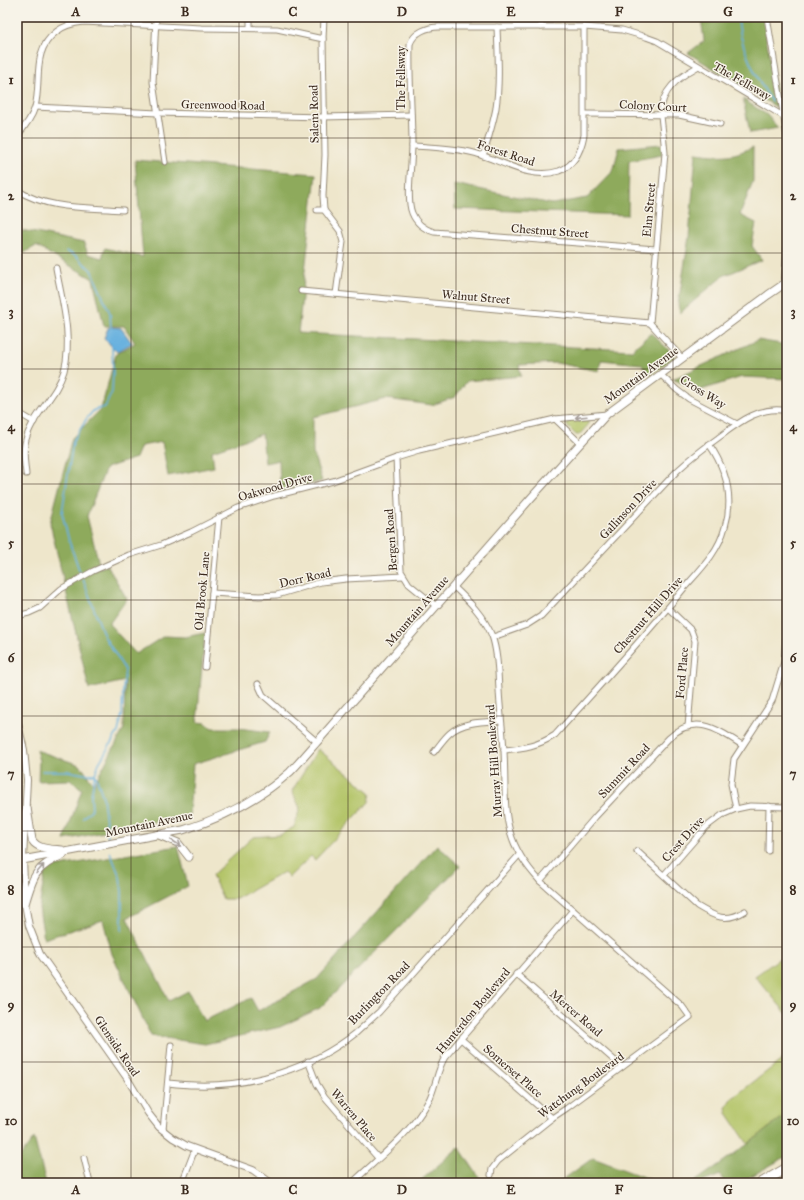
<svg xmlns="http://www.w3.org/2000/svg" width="804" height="1200" font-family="'IM FELL Great Primer',serif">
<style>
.green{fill:#b3c467;stroke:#777742}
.forest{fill:#8eaa5c;stroke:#646a3d}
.water{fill:#67b1df;stroke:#516e7e}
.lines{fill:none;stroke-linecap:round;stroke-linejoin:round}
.stream{stroke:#67b1df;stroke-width:1.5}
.minor-casing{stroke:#948874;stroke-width:7}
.tertiary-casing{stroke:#948874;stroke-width:8}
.secondary-casing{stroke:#948874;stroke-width:9}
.motorway-casing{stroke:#948874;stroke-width:11}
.minor{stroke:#fff;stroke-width:5}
.tertiary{stroke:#fff;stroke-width:6}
.secondary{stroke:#fff;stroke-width:7}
.motorway{stroke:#fff;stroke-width:9}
.oneway{stroke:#a79f9a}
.grid{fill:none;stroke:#3b2a1e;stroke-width:1;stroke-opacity:0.55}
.labels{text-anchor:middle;stroke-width:3;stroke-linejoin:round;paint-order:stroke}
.street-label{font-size:12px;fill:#3b2a1e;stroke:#f7f3e8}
.neatline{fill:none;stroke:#3b2a1e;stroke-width:1.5}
.grid-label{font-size:13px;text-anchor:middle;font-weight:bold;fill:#3b2a1e}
</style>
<rect width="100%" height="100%" fill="#f7f3e8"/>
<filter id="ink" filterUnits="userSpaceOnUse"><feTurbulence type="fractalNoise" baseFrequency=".025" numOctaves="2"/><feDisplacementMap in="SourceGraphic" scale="8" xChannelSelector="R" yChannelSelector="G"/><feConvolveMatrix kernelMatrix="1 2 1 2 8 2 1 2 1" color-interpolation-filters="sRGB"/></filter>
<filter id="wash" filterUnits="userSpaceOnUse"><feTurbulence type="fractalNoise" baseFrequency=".012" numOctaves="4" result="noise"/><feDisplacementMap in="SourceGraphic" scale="16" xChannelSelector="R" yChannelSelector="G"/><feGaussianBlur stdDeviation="0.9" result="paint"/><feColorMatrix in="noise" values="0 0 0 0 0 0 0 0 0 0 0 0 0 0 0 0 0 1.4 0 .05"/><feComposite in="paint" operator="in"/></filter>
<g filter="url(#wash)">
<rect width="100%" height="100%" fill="#eee6cb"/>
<!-- green -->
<g class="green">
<path d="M585,418L588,420V425L579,435H576L567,426V423L569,420Z"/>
<path d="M318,749L371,793L369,802L315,860L311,856L289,877L284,872L236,899H223L212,875L253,837L280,835L294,827L300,808L292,791Z"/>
<path d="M787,953V1014L755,976Z"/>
<path d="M787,1056V1114L748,1144L727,1113V1111L726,1108L730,1100Z"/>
</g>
<!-- forest -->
<g class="forest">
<path d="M701,17H763L778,108L688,53L704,41Z"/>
<path d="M743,99L767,115L778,128L750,133Z"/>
<path d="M661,144L662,155L629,161L628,215L455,209L454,184L552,204L587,198L613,171L619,148Z"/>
<path d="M753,147V181L740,215L756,223L752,246L762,260L723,276L680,313L678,305L689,237L696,153C722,156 729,158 753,147Z"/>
<path d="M135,160L316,174L298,333L632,350L651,333L675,356L650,375L641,364L601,360L599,371L556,363L519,365L521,376L467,381L455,397L432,405L386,399L313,417V453L322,481L280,492L279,460L265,463L262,434L212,451L214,467L168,476L162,442L141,446L136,458L106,468L87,516L100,568L107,565L127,599L109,624L136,654L164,636L185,637L205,633L197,722L206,723L212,728H238L270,732L265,742L193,764L189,815L64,840L82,789L70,780L38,781L39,761L36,750L80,765L94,784L124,729L125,681L89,689L50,523L72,438L101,409L116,354L135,343L124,326H104L93,279L36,246L22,254L18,298H17V229L84,243L88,254L102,258L105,248L143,257Z"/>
<path d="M758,340L787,345V379L742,377L698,391L673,379Z"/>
<path d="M437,845L460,866L320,1008L280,1027L205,1044L151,1036L112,954L103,920L44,939L39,908L45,873L48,868L178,846L188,886L127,918L169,1001L188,991L204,1021L251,998L258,1011L317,979Z"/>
<path d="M787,1114V1156L739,1183H725L720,1175L700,1183H693L748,1144Z"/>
<path d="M34,1138L46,1183H17V1161Z"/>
<path d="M459,1147L483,1183H418Z"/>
<path d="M593,1158L659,1183H558Z"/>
</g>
<!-- water -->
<path class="water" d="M113,327L121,328L132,343L117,352L104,338L108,328Z"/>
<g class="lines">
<!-- stream -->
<g class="stream">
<path d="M738,17C739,44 756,79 772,101"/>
<path d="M66,251L76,256L91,270L110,313L111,329"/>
<path d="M81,575L69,541L62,513L73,441L87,418L94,410L105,407L112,392L113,373L112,345"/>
<path d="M83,579L104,636L125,670L123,689L122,715L118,732L99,763L95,774L91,796L92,809L83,818"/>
<path d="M42,771H68L84,774H95L103,797L108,839"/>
<path d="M110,852L120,877L122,891V931"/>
</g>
</g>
</g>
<g filter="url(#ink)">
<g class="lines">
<defs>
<g id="minor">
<path d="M156,17L153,82L165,162"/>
<path d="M250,17V28"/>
<path d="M767,17L787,137"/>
<path d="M541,27V17"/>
<path d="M35,107L158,113L323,117L411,115"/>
<path d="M585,114L679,115L720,124"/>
<path d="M17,136C24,128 32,117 35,107C42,81 31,51 56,32C64,25 74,23 84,22L201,28L277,29L323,39"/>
<path d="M412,146C431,147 451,148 470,152C499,158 528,181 559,171C575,165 581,151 584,135V27"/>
<path d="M483,156C488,140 493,124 496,108C500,81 498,54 497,27"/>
<path d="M17,190C48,210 88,207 123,210"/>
<path d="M317,210H324L340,231L343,242L336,294"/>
<path d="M324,210L323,196L325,155L323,39L324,17"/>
<path d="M656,249L434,232C424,229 416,223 412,213C406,198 412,163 412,145C412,112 409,78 410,44C414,32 428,27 439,27H584L622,30L646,37L657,41L783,116"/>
<path d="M784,284L787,248"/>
<path d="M301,291L650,323"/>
<path d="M682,358L650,323L665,153C664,140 662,127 661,115C660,91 679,77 697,67"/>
<path d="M660,374L677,390L689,399L737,424"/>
<path d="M17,412L34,422"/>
<path d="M555,419L580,443"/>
<path d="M396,458L401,571L409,584L436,606"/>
<path d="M26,474C25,464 23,454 25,444C30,416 56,398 64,371C73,338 62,301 56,268"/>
<path d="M453,586C469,601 484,616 492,636C498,653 498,673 499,690C500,711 503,731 504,751C507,806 498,836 540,881L682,1006L690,1017L567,1108L552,1118L498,1161L492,1169L491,1175"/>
<path d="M212,593L259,596L277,595L321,582L346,579L403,576"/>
<path d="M668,608L691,630L695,641L688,727"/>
<path d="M17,616L29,613L40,608L61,589L93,571L129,555L161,545L191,532L238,508L274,496L333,481L396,458L419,451L555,419L607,414"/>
<path d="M493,637L527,625L541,616L677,471C690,459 704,448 718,438C738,423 760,405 787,411"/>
<path d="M205,667L219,517"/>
<path d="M258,684L263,695L317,742"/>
<path d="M504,750C524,748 538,746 555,735C599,686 644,638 685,587C701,569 719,551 725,527C734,498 726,469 709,444"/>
<path d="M434,752C439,746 444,738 450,733C464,721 484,722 501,721"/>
<path d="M736,809L731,784L734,759L772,701L784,662L787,625"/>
<path d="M637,851L697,906C715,917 726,923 745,911"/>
<path d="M768,851L769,806"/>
<path d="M664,875L706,827L722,815L736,809L750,806L787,807"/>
<path d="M540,881L596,816L669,738C695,713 717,729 742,745"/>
<path d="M516,974L622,1067"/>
<path d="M461,1039L552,1118"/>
<path d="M308,1061L317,1084L325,1097L378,1158"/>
<path d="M168,1083C177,1084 186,1085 195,1085C252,1087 312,1068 356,1033C364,1026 371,1019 379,1012L519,855"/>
<path d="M163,1130L171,1045"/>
<path d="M84,1158L90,1183"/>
<path d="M182,1183L195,1149"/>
<path d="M352,1183C379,1157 411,1134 429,1100C436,1086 437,1070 445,1057L573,910"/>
</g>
<path id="tertiary" d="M17,720L24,750L27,780L23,859L25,904L29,926L40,954L127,1078L148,1113L159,1127L173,1138L187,1146L253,1170L271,1183"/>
<g id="secondary">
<path d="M27,808L32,840C38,850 52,849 62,850"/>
<path d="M17,831L27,808"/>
<path d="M159,835L178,843L189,857"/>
<path d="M17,861L183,830C222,818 259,800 290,772C299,763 308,752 317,742L531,498L607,414L768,295L787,282"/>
<path d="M17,883L24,904"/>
<path d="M25,904C33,876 35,867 63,855"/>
</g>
<path id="motorway" d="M761,1183L787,1168"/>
</defs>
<!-- minor casing -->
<use href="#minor" class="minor-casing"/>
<!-- tertiary casing -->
<use href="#tertiary" class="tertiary-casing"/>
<!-- secondary casing -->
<use href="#secondary" class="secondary-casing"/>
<!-- motorway casing -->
<use href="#motorway" class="motorway-casing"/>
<!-- minor -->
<use href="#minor" class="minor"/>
<!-- tertiary -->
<use href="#tertiary" class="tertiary"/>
<!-- secondary -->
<use href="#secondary" class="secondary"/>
<!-- motorway -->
<use href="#motorway" class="motorway"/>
</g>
<!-- one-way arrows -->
<defs><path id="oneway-shaft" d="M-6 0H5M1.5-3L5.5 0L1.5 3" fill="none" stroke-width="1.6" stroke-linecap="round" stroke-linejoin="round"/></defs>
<g class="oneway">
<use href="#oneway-shaft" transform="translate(581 417) rotate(173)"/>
<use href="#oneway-shaft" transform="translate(176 843) rotate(33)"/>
<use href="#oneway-shaft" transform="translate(40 869) rotate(-49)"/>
</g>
</g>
<!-- grid -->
<path class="grid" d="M131,17V1183M239,17V1183M348,17V1183M456,17V1183M565,17V1183M673,17V1183M17,138H787M17,253H787M17,369H787M17,484H787M17,600H787M17,716H787M17,831H787M17,947H787M17,1062H787"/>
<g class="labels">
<!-- street labels -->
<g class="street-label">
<text transform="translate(401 78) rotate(-90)" y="4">The Fellsway</text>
<text transform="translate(742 81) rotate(30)" y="4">The Fellsway</text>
<text transform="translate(223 105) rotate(1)" y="4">Greenwood Road</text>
<text transform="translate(653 106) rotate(3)" y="4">Colony Court</text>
<text transform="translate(314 114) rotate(-91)" y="4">Salem Road</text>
<text transform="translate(506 153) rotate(18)" y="4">Forest Road</text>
<text transform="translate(649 210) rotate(-85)" y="4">Elm Street</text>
<text transform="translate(550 231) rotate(4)" y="4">Chestnut Street</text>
<text transform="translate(476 297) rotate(5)" y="4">Walnut Street</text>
<text transform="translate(641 375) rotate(-36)" y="4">Mountain Avenue</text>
<text transform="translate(703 392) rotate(32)" y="4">Cross Way</text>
<text transform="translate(275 487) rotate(-16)" y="4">Oakwood Drive</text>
<text transform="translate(628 509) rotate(-47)" y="4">Gallinson Drive</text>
<text transform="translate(391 540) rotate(-94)" y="4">Bergen Road</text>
<text transform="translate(305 578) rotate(-13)" y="4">Dorr Road</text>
<text transform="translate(202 591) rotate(-85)" y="4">Old Brook Lane</text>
<text transform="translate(417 611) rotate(-49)" y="4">Mountain Avenue</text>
<text transform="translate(648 615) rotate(-49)" y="4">Chestnut Hill Drive</text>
<text transform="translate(682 673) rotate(-85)" y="4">Ford Place</text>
<text transform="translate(494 761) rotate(-94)" y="4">Murray Hill Boulevard</text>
<text transform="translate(624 771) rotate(-47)" y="4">Summit Road</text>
<text transform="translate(149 824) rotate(-12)" y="4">Mountain Avenue</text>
<text transform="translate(683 839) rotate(-48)" y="4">Crest Drive</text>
<text transform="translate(379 993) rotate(-46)" y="4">Burlington Road</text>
<text transform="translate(473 1011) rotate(-50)" y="4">Hunterdon Boulevard</text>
<text transform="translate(576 1013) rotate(41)" y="4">Mercer Road</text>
<text transform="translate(117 1046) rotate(56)" y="4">Glenside Road</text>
<text transform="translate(513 1071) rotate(41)" y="4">Somerset Place</text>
<text transform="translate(581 1085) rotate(-36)" y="4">Watchung Boulevard</text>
<text transform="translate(354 1115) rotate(50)" y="4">Warren Place</text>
</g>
</g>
<!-- margin -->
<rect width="804" height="1200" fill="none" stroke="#f7f3e8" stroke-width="44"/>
<rect x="22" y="22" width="760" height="1156" class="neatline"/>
<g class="grid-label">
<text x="76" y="16">A</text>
<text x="185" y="16">B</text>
<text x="293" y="16">C</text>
<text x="402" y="16">D</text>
<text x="511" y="16">E</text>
<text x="619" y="16">F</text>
<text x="728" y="16">G</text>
<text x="11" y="84">1</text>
<text x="793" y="84">1</text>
<text x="11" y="200">2</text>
<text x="793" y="200">2</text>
<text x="11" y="316">3</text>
<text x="793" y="316">3</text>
<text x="11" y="431">4</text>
<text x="793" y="431">4</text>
<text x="11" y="547">5</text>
<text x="793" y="547">5</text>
<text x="11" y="662">6</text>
<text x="793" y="662">6</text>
<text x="11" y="778">7</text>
<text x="793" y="778">7</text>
<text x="11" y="894">8</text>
<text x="793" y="894">8</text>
<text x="11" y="1009">9</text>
<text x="793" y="1009">9</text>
<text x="11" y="1125">10</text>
<text x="793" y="1125">10</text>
<text x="76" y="1194">A</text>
<text x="185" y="1194">B</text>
<text x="293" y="1194">C</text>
<text x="402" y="1194">D</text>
<text x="511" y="1194">E</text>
<text x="619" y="1194">F</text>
<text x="728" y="1194">G</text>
</g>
</svg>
